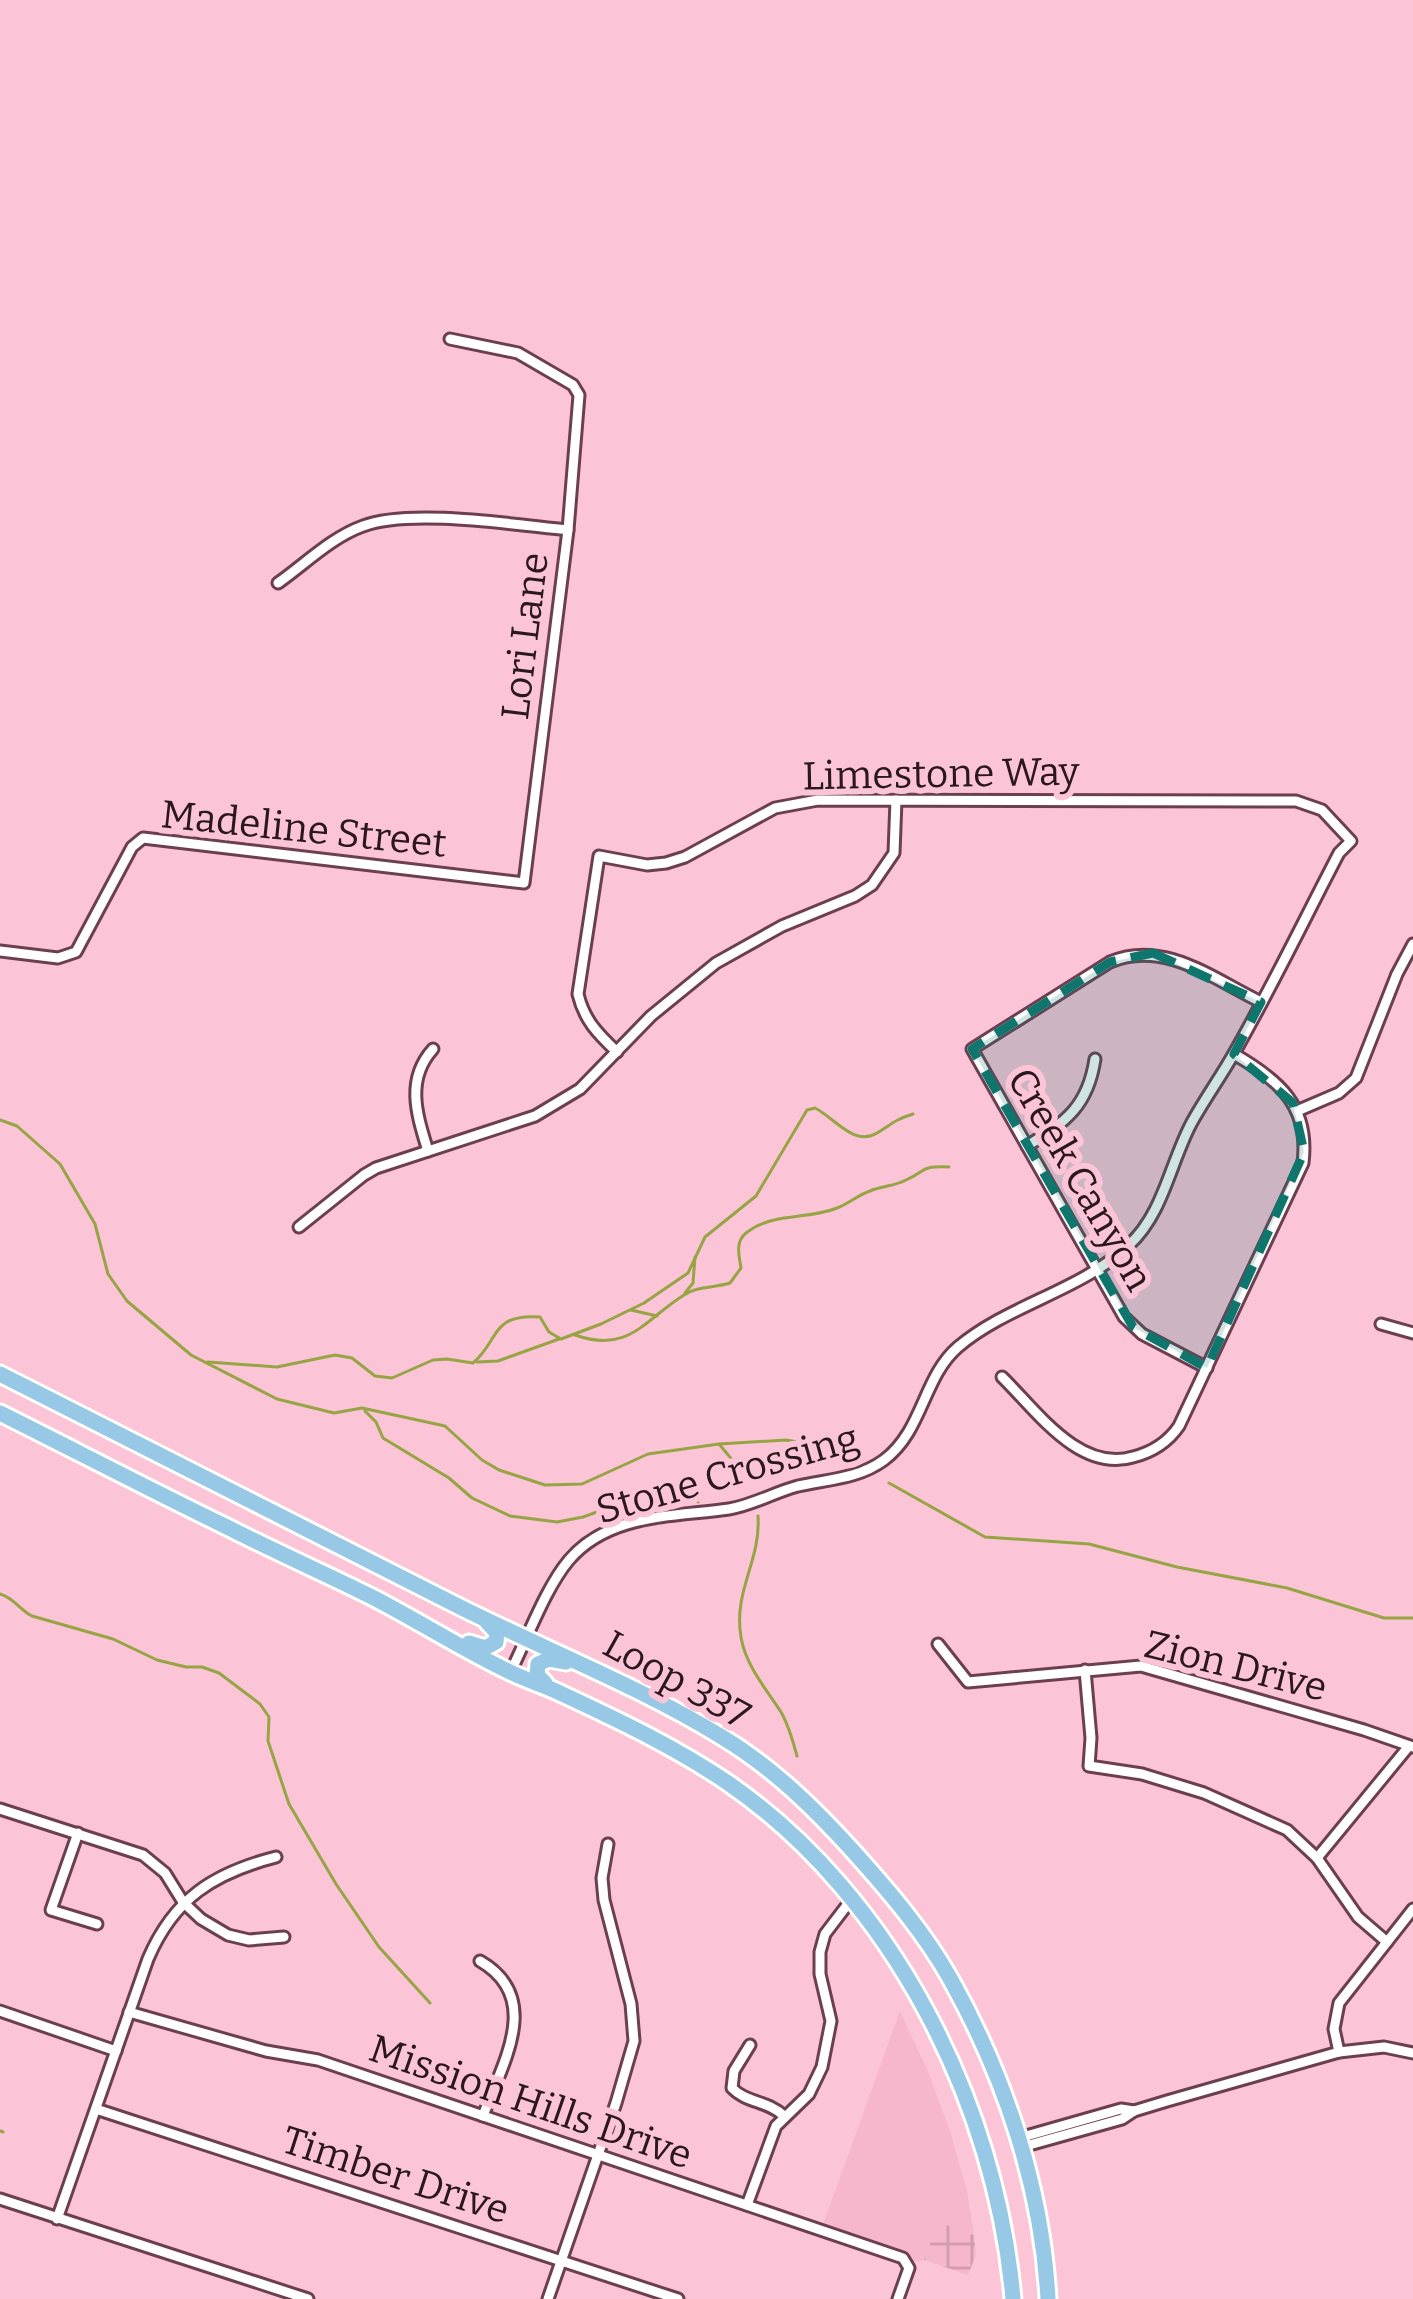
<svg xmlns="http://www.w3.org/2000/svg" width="1413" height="2299" font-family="Bitter,serif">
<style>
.built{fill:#f6b7cd}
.industrial{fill:url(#industrial-grid)}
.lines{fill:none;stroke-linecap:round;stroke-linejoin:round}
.stream{stroke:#96a444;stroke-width:3}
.minor-casing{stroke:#6c3f50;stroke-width:15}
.primary-casing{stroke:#fff;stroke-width:21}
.minor{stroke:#fff;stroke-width:9}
.primary{stroke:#97c8e5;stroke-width:15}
.marked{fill:#0f766e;fill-opacity:0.2;stroke:#0f766e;stroke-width:9;stroke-dasharray:24 15;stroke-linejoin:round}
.labels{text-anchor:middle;stroke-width:12;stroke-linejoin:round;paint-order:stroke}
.street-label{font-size:39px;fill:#2b171e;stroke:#fcc4d7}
</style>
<defs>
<pattern id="industrial-grid" width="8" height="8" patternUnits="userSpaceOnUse" patternTransform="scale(3)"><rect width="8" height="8" fill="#f6b7cd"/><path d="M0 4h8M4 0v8" fill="none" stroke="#d39db0"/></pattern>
</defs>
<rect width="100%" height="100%" fill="#fcc4d7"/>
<!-- built -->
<path class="built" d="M900,2011L929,2074L950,2131L967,2191L974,2235L938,2222L924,2260L908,2263L821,2230Z"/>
<!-- industrial -->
<path class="industrial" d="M938,2222L974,2235L976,2255L968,2275L924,2260Z"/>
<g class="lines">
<!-- stream -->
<g class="stream">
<path d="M0,1120L17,1126L60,1164L95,1224L108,1274L127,1301L191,1355L277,1399L334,1413L362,1408L445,1426L482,1460L499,1470L545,1485L582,1484L648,1454L719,1444L786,1440L850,1451"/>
<path d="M685,1293L693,1283L695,1257"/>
<path d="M631,1310L657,1316"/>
<path d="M575,1335C629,1354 644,1320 684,1295C697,1286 714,1288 730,1283L741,1268C739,1255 735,1242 746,1233C772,1212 808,1220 837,1208C848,1204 858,1195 870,1191C882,1186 895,1186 906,1180C928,1170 919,1166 949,1167"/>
<path d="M208,1362L277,1367L335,1355L352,1358L375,1376L392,1378L433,1360L447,1359L473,1363C499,1341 491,1313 540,1317L549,1332L561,1339L601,1324L644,1303L688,1273L705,1237L756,1196L807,1110L815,1108C835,1118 854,1147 877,1133C892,1124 894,1120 913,1114"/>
<path d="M477,1362L498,1361L559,1339"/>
<path d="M365,1411L376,1422L383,1438L449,1478L472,1498L510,1516L557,1522L583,1517L664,1488C679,1487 689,1488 698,1502"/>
<path d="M719,1444L734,1462L744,1482"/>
<path d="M889,1483L985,1537L1089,1544L1177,1567L1287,1588L1384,1618H1413"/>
<path d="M758,1516C761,1561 733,1591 741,1637C745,1664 766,1689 781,1712C789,1726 793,1741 797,1756"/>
<path d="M0,1594C14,1598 20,1610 32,1616L113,1639L157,1660L186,1667H202L219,1673L260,1704L269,1717L268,1741L289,1804L336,1884L379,1947L430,2003"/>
<path d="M0,2131L3,2132"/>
</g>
<defs>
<g id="minor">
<path d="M278,583C305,564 332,537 363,526C410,508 516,525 568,530"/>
<path d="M0,951L58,958L76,952L132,847L143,838L524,883L568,530L579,395L573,385L518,353L450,339"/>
<path d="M1297,1111L1339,1093L1356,1078L1397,974L1413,944"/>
<path d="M1027,1146C1066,1122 1088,1106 1095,1059"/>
<path d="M428,1151C417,1115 405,1080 433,1049"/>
<path d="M299,1227L364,1175L376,1168L535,1116L580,1089L651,1016L716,963L782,926L855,896L872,885L894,853L896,800"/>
<path d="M1381,1324L1413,1333"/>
<path d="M1207,1368L1142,1334L1124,1317L972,1049L1110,962C1164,939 1213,979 1261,1002"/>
<path d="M1002,1377C1036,1410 1079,1473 1133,1457C1153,1452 1168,1442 1179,1426L1303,1163C1310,1106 1279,1080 1234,1054"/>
<path d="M938,1644L968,1682L1141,1666L1364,1730L1413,1747"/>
<path d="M1085,1670L1091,1738L1089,1766L1142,1774L1204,1793L1287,1830L1317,1858L1358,1917L1387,1942"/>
<path d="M510,1673C527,1639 546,1587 569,1560C609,1513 674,1517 729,1509C753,1505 775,1492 798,1486C829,1479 858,1479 884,1460C923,1431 923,1377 958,1347C1009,1304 1081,1291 1129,1245C1163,1214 1170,1164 1191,1124C1204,1100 1220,1078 1233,1055C1271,989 1304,920 1339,853L1351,841L1322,810L1296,801L818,800L775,808L685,857L666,863L647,865L599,856L578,994C584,1020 598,1034 617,1052"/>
<path d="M0,1809L143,1855L165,1873L183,1902L201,1919L228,1935L249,1940L284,1937"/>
<path d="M78,1833L51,1910L97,1924"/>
<path d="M1317,1858L1409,1746"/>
<path d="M480,1961C544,1998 502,2064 483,2116"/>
<path d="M0,2011L116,2051"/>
<path d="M129,2012L266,2051L318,2060L903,2258L909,2268L898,2299"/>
<path d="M750,2045L734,2071L732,2088C746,2103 769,2101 784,2116"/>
<path d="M1339,2052L1334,2029L1339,2003L1413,1909"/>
<path d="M96,2109L678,2299"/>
<path d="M1019,2138L1121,2109L1134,2111"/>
<path d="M1022,2147L1122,2119L1134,2111L1167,2101L1339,2052L1384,2047L1413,2053"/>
<path d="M0,2199L308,2299"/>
<path d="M747,2205L776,2126L809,2094L822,2067L831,2021L820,1974V1952L825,1934L851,1900"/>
<path d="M57,2219L148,1959C174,1898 214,1873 276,1857"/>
<path d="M548,2299L616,2103L634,2041L631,2004L604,1900L602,1878L608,1844"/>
</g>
<g id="primary">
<path d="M0,1374C151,1451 303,1527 454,1604C543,1649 637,1685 722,1737C772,1767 814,1808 852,1850C888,1890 925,1933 951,1980C1005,2077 1042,2188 1048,2299"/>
<path d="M0,1413C76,1451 151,1490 227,1527C276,1552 326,1574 374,1598C420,1622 464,1650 510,1672C526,1680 543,1685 560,1693C618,1720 675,1747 728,1783C892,1896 996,2103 1013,2299"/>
<path d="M469,1643L485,1648L496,1642L497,1633L487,1622"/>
<path d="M545,1683L537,1675L538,1664L549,1659L566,1662"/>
</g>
</defs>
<!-- minor casing -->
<use href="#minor" class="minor-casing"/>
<!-- primary casing -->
<use href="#primary" class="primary-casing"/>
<!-- minor -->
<use href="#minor" class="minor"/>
<!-- primary -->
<use href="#primary" class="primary"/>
</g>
<!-- marked area -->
<path class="marked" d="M1153,953L1261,1002L1234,1054L1293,1103L1304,1152L1207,1368L1133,1327L972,1049L1110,962Z"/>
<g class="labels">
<!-- street labels -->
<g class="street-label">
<text transform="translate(524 636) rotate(-83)" y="14">Lori Lane</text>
<text transform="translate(941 773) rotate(-1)" y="14">Limestone Way</text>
<text transform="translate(304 828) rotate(6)" y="14">Madeline Street</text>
<text transform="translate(1081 1179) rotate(60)" y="14">Creek Canyon</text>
<text transform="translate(727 1473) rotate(-16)" y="14">Stone Crossing</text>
<text transform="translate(1236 1665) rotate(14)" y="14">Zion Drive</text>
<text transform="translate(677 1679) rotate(29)" y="14">Loop 337</text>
<text transform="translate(531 2101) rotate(19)" y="14">Mission Hills Drive</text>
<text transform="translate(396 2174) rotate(18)" y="14">Timber Drive</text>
</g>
</g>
</svg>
